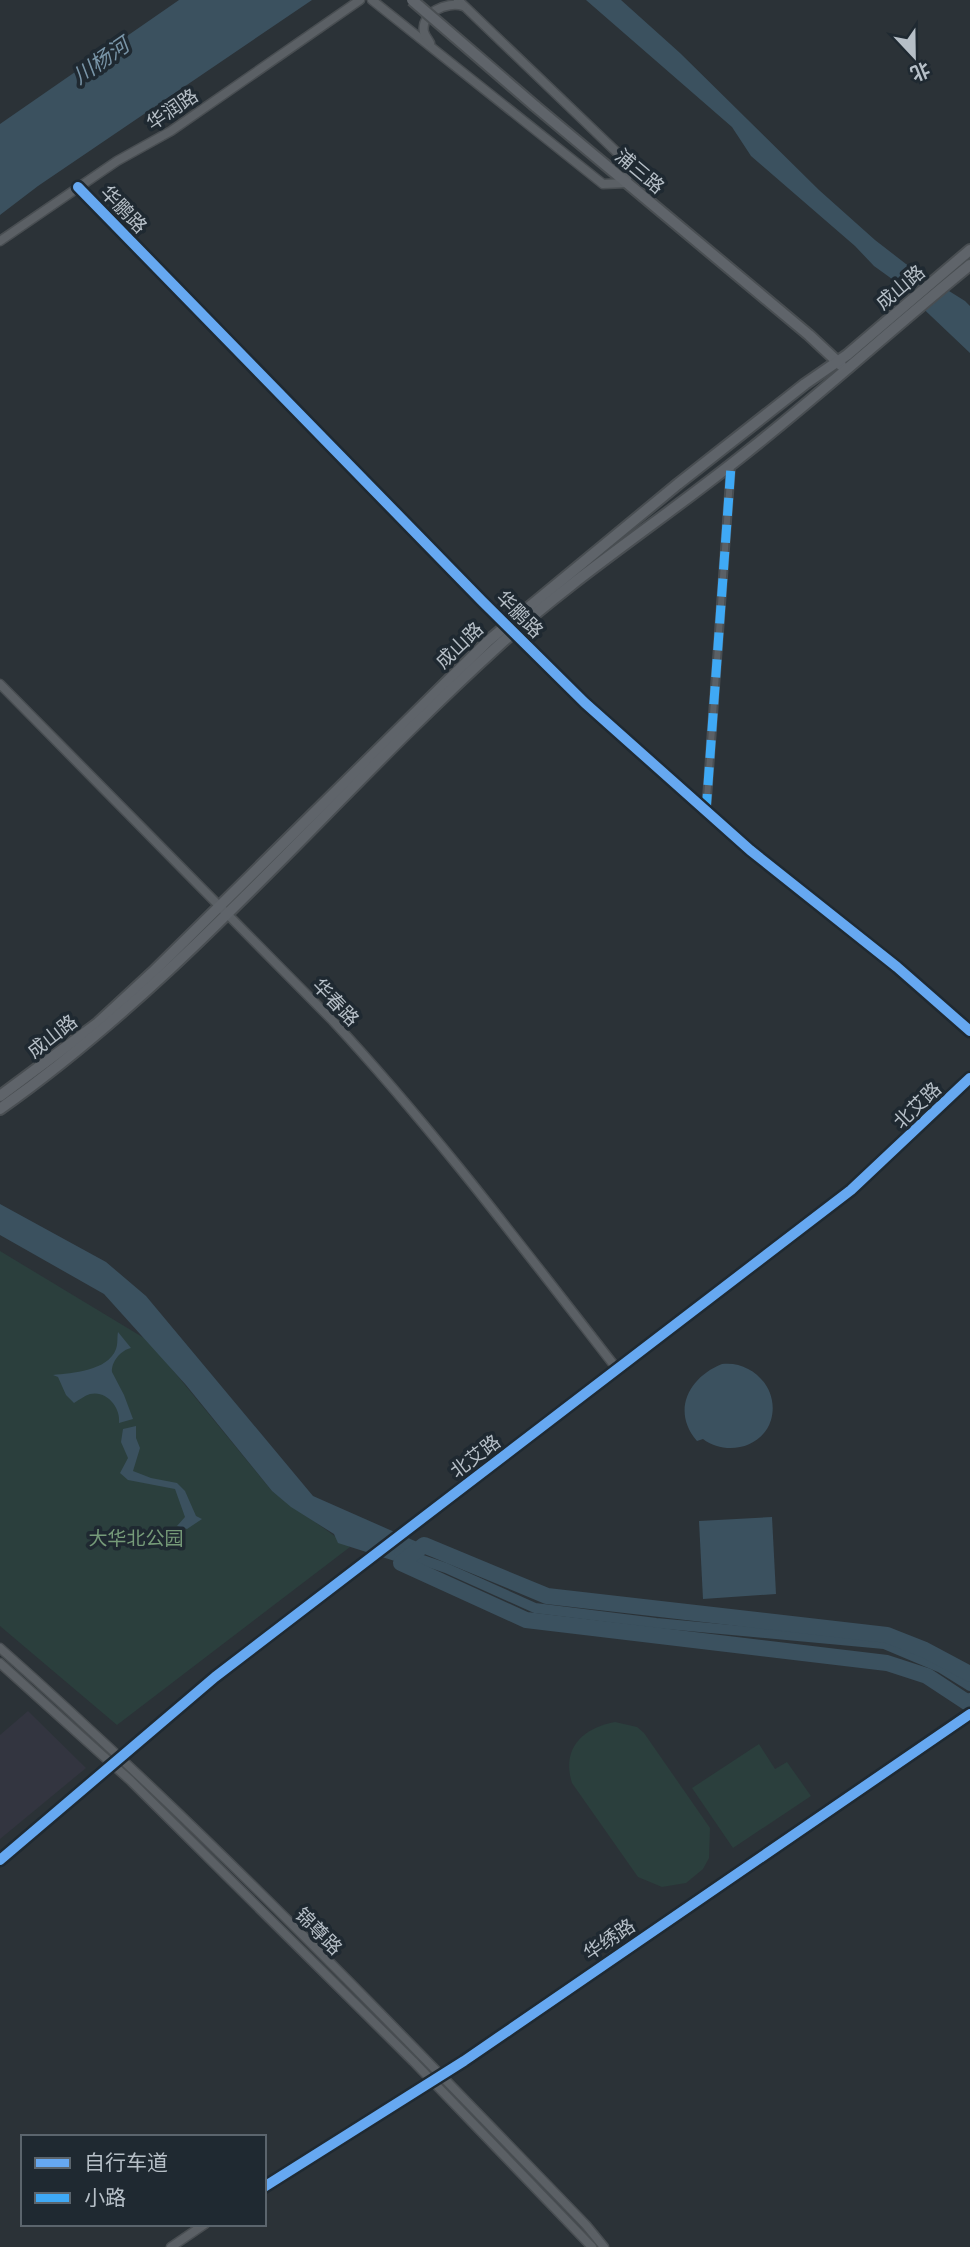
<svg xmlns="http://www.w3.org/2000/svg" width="970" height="2247" font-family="Barlow,'Noto Sans SC',sans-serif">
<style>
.medical{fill:#333540}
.green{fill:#2b3f3d}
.water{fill:#3b515f}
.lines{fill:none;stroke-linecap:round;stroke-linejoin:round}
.canal{stroke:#3b515f;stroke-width:10}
.river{stroke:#3b515f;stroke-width:16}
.pedestrian-casing{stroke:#494e52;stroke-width:10}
.minor-casing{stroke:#494e52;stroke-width:11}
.tertiary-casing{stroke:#494e52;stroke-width:13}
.secondary-casing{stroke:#494e52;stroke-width:14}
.pedestrian{stroke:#5b6065;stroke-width:6}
.minor{stroke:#5b6065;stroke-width:8}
.tertiary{stroke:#5b6065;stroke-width:10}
.secondary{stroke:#5f646a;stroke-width:10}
.secondary-bridge-casing{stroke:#494e52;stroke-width:14;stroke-linecap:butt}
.secondary-bridge{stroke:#5f646a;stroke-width:10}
.quiet{stroke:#3fa9f5;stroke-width:9;stroke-dasharray:18 9;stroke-linecap:butt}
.cycleway-casing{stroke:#1f2931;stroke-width:15}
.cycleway{stroke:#66a8f1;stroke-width:10}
.labels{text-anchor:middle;stroke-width:7;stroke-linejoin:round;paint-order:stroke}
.street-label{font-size:19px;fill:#b6bfc7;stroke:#1f2931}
.park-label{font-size:19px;fill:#769b79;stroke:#1f2931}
.water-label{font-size:21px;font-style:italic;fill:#7995a8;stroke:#1f2931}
</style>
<rect width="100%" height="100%" fill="#2b3237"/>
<!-- medical -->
<path class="medical" d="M28,1711L86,1768L0,1839V1735Z"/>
<!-- green -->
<g class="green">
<path d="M0,1251L149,1341L272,1491L350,1547L117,1725L0,1626Z"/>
<path d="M615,1722L637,1727L644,1733L710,1828L709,1858L703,1869L686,1883L662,1887L638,1877L572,1783C561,1748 583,1728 615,1722Z"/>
<path d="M759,1744L775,1769L787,1762L811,1796L733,1848L692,1788Z"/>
</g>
<!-- water -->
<g class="water">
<path d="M179,0H312L38,186L0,215V124Z"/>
<path d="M586,0H621L680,53L819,190L875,240L906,264L965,301L970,306V353L892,279L874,266L855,246L751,156L732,127Z"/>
<path d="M0,1204L106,1262L146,1296L313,1496L424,1545L401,1563L338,1543L334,1534L291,1507L272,1491L186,1385L104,1294L0,1235Z"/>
<path d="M118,1332L131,1348C121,1350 111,1362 112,1372L124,1395L133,1419L119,1423C121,1408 107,1390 90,1394C84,1396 79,1400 74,1403L66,1395L58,1377L53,1375C72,1373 108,1371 116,1349C118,1344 117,1337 118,1332Z"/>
<path d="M722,1364C752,1360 780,1389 771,1420C762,1449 725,1456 703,1439L697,1441C671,1411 689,1377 722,1364Z"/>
<path d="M136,1426V1438L140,1448L133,1471L151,1478L177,1483L185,1491L196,1516L202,1519L187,1529L177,1526L185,1517L175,1489L128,1480L120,1473L128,1458L121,1442L123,1429Z"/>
<path d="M772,1517L776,1594L703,1599L699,1521Z"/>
</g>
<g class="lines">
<!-- canal -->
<path class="canal" d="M399,1552L446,1568L535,1608L656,1623L884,1644L941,1668L970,1686"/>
<!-- river -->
<path class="river" d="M970,1674L925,1650L887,1635L547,1596L424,1545L401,1563L526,1620L887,1663L927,1676L968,1703L970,1701"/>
<defs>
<path id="pedestrian" d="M706,812L731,466"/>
<g id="minor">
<path d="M372,0L603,184L627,183L628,163L458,0"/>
<path d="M430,43C428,39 425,36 424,32C420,13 447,1 463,6"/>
<path d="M78,187L482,601L585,703L750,850L897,967L970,1031"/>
<path d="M0,241L117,161L171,131L360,0"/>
<path d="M0,684L333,1021C435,1131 525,1251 617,1369"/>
<path d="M0,1648C205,1830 396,2028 586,2225L604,2247"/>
<path d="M0,1663L131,1781L413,2061L592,2247"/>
<path d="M264,2187L464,2061L970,1714"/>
<path d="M171,2247L205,2224"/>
</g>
<path id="tertiary" d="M0,1860L215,1677L851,1190L970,1078"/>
<g id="secondary">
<path d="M535,106L809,335L841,365"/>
<path d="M0,1096L98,1023L152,973L488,641L678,484L805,384L847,355L970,250"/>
<path d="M0,1109C187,977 329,800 497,647C575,576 665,518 747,452C823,392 895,326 970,265"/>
</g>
</defs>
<!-- pedestrian casing -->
<use href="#pedestrian" class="pedestrian-casing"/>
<!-- minor casing -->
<use href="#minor" class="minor-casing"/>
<!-- tertiary casing -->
<use href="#tertiary" class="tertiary-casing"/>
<!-- secondary casing -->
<use href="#secondary" class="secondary-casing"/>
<!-- pedestrian -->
<use href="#pedestrian" class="pedestrian"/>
<!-- minor -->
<use href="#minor" class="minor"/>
<!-- tertiary -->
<use href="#tertiary" class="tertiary"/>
<!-- secondary -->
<use href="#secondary" class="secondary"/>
<defs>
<path id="secondary-bridge" d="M412,0L535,106"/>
</defs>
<!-- secondary-bridge casing -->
<use href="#secondary-bridge" class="secondary-bridge-casing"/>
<!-- secondary-bridge -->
<use href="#secondary-bridge" class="secondary-bridge"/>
<!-- quiet -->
<path class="quiet" d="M706,812L731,466"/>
<defs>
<g id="cycleway">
<path d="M78,187L482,601L585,703L750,850L897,967L970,1031"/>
<path d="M0,1860L215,1677L851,1190L970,1078"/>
<path d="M264,2187L464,2061L970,1714"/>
</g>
</defs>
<!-- cycleway casing -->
<use href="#cycleway" class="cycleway-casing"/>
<!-- cycleway -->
<use href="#cycleway" class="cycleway"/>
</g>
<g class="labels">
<!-- street labels -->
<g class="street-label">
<text transform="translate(172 109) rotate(-34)" y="7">华润路</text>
<text transform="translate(640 171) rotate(40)" y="7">浦三路</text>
<text transform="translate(124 209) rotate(46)" y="7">华鹏路</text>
<text transform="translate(900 287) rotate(-40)" y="7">成山路</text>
<text transform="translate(520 614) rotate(45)" y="7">华鹏路</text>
<text transform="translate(459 645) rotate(-44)" y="7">成山路</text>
<text transform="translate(336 1002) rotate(46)" y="7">华春路</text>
<text transform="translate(52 1036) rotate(-38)" y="7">成山路</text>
<text transform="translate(917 1105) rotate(-44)" y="7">北艾路</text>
<text transform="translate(475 1456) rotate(-37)" y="7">北艾路</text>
<text transform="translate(319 1931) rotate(45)" y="7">锦尊路</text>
<text transform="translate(609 1939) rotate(-34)" y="7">华绣路</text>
</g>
<!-- park labels -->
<g class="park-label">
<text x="136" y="1545">大华北公园</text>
</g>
<!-- water labels -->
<g class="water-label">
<text transform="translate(101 61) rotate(-35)" y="7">川杨河</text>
</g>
</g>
<!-- legend -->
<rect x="21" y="2135" width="245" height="91" fill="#1f2931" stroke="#5b656d" stroke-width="2"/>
<rect x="35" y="2158" width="35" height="10" fill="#66a8f1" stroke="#5b656d" stroke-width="2"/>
<text x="84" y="2170" font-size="21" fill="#b6bfc7">自行车道</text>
<rect x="35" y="2193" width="35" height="10" fill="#3fa9f5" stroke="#5b656d" stroke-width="2"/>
<text x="84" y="2205" font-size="21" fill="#b6bfc7">小路</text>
<!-- north arrow -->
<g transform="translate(914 56) rotate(158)" stroke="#1f2931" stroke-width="5" paint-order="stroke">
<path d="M0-5L12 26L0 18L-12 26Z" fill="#b6bfc7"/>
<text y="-10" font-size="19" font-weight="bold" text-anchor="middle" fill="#b6bfc7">北</text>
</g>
</svg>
